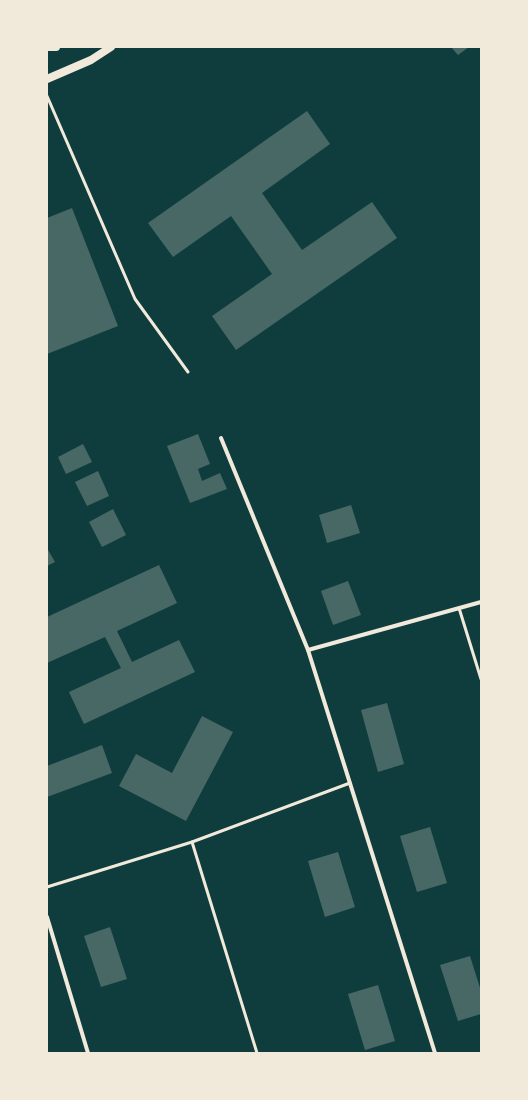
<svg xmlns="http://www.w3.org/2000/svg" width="528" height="1100" font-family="'DejaVu Sans',sans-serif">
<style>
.building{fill:#486865}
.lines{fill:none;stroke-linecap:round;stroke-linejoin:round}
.service{stroke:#f1e9da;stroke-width:3}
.minor{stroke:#f1e9da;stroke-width:4}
.secondary{stroke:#f1e9da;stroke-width:8}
</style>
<rect width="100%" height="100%" fill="#0f3d3e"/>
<!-- building -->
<g class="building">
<path d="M451,47H469L458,55Z"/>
<path d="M307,111L330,144L262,193L302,250L372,202L397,238L236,350L212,316L272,274L231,216L173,257L148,223Z"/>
<path d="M72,208L118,326L47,354V218Z"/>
<path d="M198,434L210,464L198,469L202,481L220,473L227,489L190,503L167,446Z"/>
<path d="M83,444L92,462L66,474L58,457Z"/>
<path d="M98,471L109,496L87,506L75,482Z"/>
<path d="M351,505L360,533L327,543L319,515Z"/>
<path d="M113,509L126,535L102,547L89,522Z"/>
<path d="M47,548L55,562L47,566Z"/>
<path d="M159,565L177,603L117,631L132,662L179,640L195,672L84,724L69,692L121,668L105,637L47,663V617Z"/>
<path d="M348,581L361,615L333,625L321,591Z"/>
<path d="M387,703L404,764L378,772L361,710Z"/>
<path d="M202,716L233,732L186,821L119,786L136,754L172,773Z"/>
<path d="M102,745L112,773L47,797V766Z"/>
<path d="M430,827L447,883L417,892L400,836Z"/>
<path d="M338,852L355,907L325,917L308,861Z"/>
<path d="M110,927L127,979L101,987L84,936Z"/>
<path d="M470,956L481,991V1014L458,1021L440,965Z"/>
<path d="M378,985L395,1041L365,1050L348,994Z"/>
</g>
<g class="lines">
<!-- service -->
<g class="service">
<path d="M47,96L135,299L188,372"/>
<path d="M459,608L481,679"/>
<path d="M192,842L257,1053"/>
<path d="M47,887L192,842L350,783"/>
</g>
<!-- minor -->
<g class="minor">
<path d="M221,438L308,650L435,1053"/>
<path d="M308,650L481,602"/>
<path d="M47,917L88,1053"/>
</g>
<!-- secondary -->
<g class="secondary">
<path d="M47,47H56"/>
<path d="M47,79L91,60L111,47"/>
</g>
</g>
<!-- border -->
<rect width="528" height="1100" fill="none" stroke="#f1e9da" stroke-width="96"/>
</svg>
